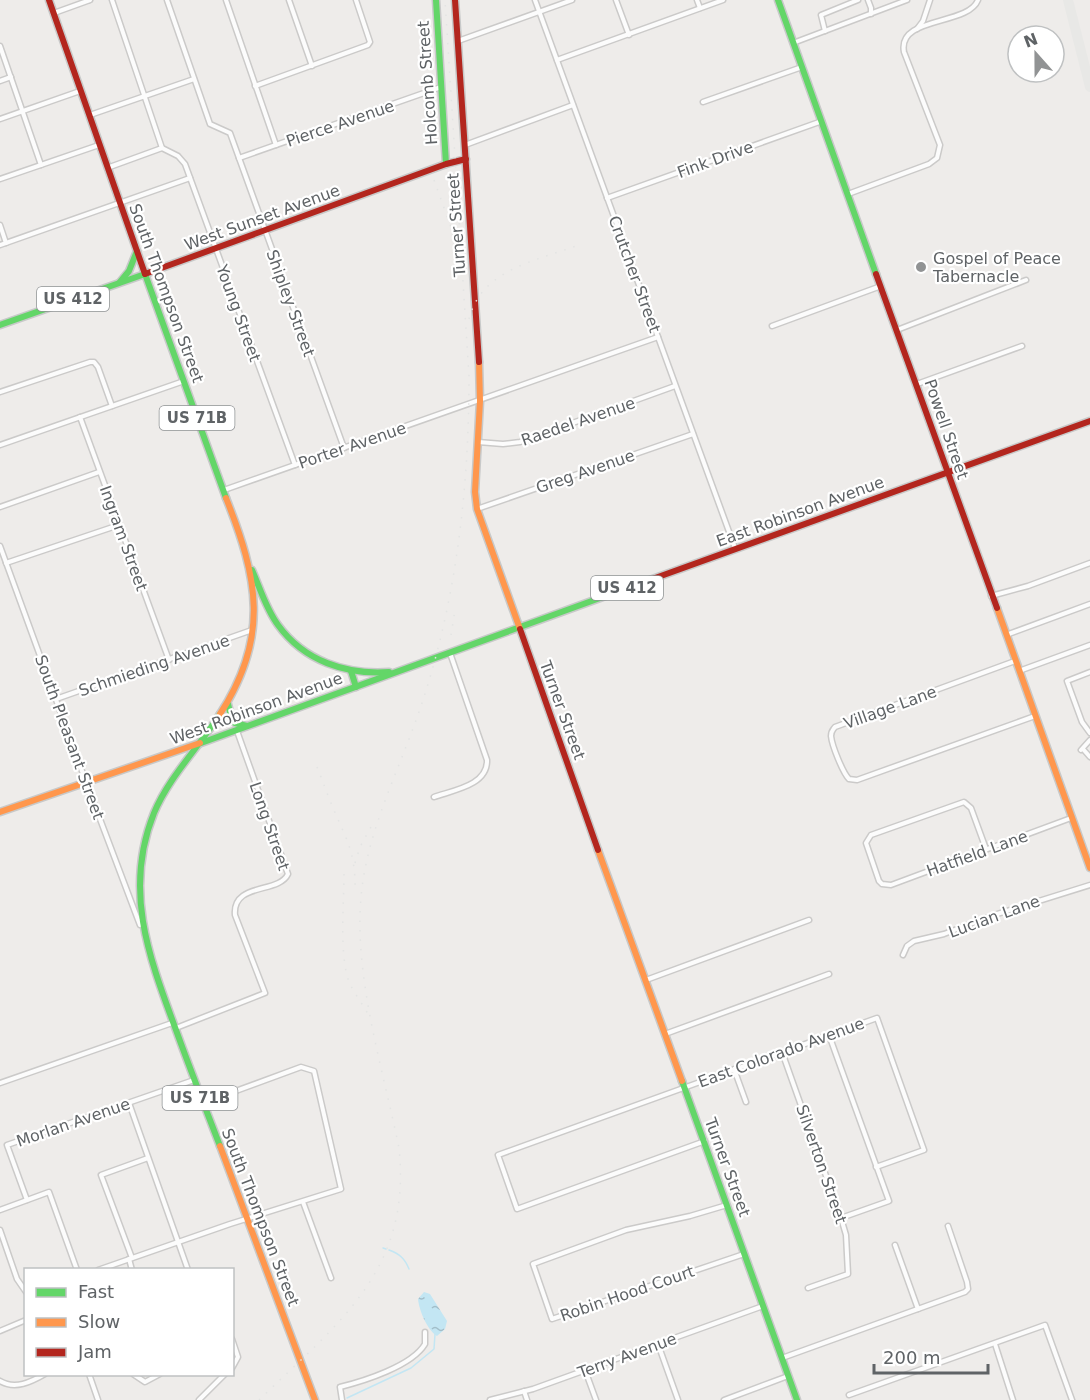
<svg xmlns="http://www.w3.org/2000/svg" width="1090" height="1400" font-family="'DejaVu Sans',sans-serif">
<style>
.water{fill:url(#water-ripples)}
.lines{fill:none;stroke-linecap:round;stroke-linejoin:round}
.stream{stroke:#c3e6f3;stroke-width:1.5}
.taxiway{stroke:#e8e8e6;stroke-width:10}
.street-casing{stroke:#cbcac9;stroke-width:7}
.fast-casing{stroke:#c8c9c9;stroke-width:9}
.slow-casing{stroke:#c8c9c9;stroke-width:9}
.jam-casing{stroke:#c8c9c9;stroke-width:9}
.street{stroke:#fcfcfc;stroke-width:4}
.fast{stroke:#63d668;stroke-width:6}
.slow{stroke:#ff974d;stroke-width:6}
.jam{stroke:#b3261e;stroke-width:6}
.rail{stroke:#e3e4e3;stroke-width:1.5;stroke-dasharray:1.5 8;stroke-linecap:butt}
.poi-dot{fill:#919394;stroke:#fff;stroke-width:2}
.labels{text-anchor:middle;stroke-width:4.5;stroke-linejoin:round;paint-order:stroke}
.shield{fill:#fff;stroke:#8f9294;stroke-width:1.5}
.shield-label{font-size:15px;font-weight:bold;fill:#5f6366}
.street-label{font-size:16px;fill:#5f6366;stroke:#fff}
.poi-label{font-size:16px;fill:#5f6366;stroke:#fff;text-anchor:start}
</style>
<defs>
<pattern id="water-ripples" width="26" height="14" patternUnits="userSpaceOnUse" patternTransform="scale(1.5)"><rect width="26" height="14" fill="#c3e6f3"/><path d="M2 4q2-2 4 0t4 0M15 11q2-2 4 0t4 0" fill="none" stroke="#a2bec9"/></pattern>
</defs>
<rect width="100%" height="100%" fill="#eeecea"/>
<!-- water -->
<path class="water" d="M424,1292L430,1294L447,1321L445,1329L437,1336C427,1330 419,1310 418,1299Z"/>
<g class="lines">
<!-- stream -->
<g class="stream">
<path d="M383,1248L386,1249"/>
<path d="M389,1250C400,1254 405,1259 409,1269"/>
<path d="M347,1398L411,1368L434,1349L435,1334"/>
</g>
<!-- taxiway -->
<path class="taxiway" d="M1068,0L1090,87"/>
<defs>
<g id="street">
<path d="M112,0L162,148L178,156L185,164L295,465"/>
<path d="M167,0L210,124L230,133L344,448"/>
<path d="M226,0L276,145"/>
<path d="M289,0L312,66"/>
<path d="M535,0L735,548"/>
<path d="M616,0L629,35"/>
<path d="M697,0L700,8"/>
<path d="M868,0L871,8V14"/>
<path d="M54,13L90,0"/>
<path d="M917,29L923,21L930,0"/>
<path d="M825,31L821,15L858,0"/>
<path d="M458,41L572,0"/>
<path d="M793,43L907,0"/>
<path d="M0,46L41,165"/>
<path d="M557,60L723,0"/>
<path d="M0,81L11,77"/>
<path d="M255,86L368,45L370,42L356,0"/>
<path d="M703,102L802,67"/>
<path d="M90,115L194,79"/>
<path d="M0,119L80,91"/>
<path d="M465,145L573,105"/>
<path d="M239,158L441,87"/>
<path d="M107,168L162,148"/>
<path d="M0,179L99,145"/>
<path d="M848,194L929,164L937,158L940,145L904,52C897,16 968,26 978,0"/>
<path d="M607,198L822,121"/>
<path d="M0,225L6,243"/>
<path d="M0,245L190,178"/>
<path d="M772,326L881,286"/>
<path d="M897,330L1026,280"/>
<path d="M917,384L1022,346"/>
<path d="M0,392L90,362H94L98,367L112,406"/>
<path d="M80,417L169,660"/>
<path d="M478,442L503,444L520,442L675,386"/>
<path d="M0,445L184,381"/>
<path d="M224,490L658,337"/>
<path d="M0,507L99,472"/>
<path d="M477,509L693,434"/>
<path d="M0,546L86,782L140,925"/>
<path d="M6,563L119,525"/>
<path d="M991,596L1028,586L1090,563"/>
<path d="M1006,635L1090,604"/>
<path d="M1015,661L835,727C832,731 831,731 831,736C832,746 843,773 849,779L857,780L1035,716"/>
<path d="M1019,671L1090,645"/>
<path d="M1090,672L1067,681L1082,722L1090,733"/>
<path d="M56,699L252,630"/>
<path d="M1083,749L1090,757"/>
<path d="M1081,750L1090,740"/>
<path d="M434,797C454,790 488,785 487,760L450,653"/>
<path d="M986,849L971,808L964,802L871,835L866,843L879,881L882,884L891,885L1071,818"/>
<path d="M903,955L907,946L914,941L944,934L994,915L1090,885"/>
<path d="M646,980L809,920"/>
<path d="M176,1028L265,993L235,915C232,882 279,894 288,874L237,731"/>
<path d="M665,1034L829,974"/>
<path d="M829,1035L889,1201L841,1218"/>
<path d="M782,1052L841,1218L846,1235L848,1274L808,1288"/>
<path d="M734,1069L746,1102"/>
<path d="M0,1083L172,1023"/>
<path d="M129,1103L188,1270"/>
<path d="M705,1141L517,1209L498,1155L877,1018L924,1150L876,1167"/>
<path d="M27,1200L7,1145L194,1080"/>
<path d="M303,1202L331,1278"/>
<path d="M727,1205L690,1216L626,1230L533,1264L552,1319L744,1254"/>
<path d="M0,1210L49,1192L77,1270"/>
<path d="M0,1230L17,1279L26,1292"/>
<path d="M895,1245L918,1309"/>
<path d="M132,1258L101,1175L148,1158"/>
<path d="M129,1259L132,1270"/>
<path d="M98,1270L230,1224L341,1189L314,1071L301,1067L203,1103"/>
<path d="M0,1331L26,1320"/>
<path d="M232,1339L238,1357L232,1368"/>
<path d="M658,1344L678,1400"/>
<path d="M995,1344L1013,1400"/>
<path d="M782,1358L965,1292L968,1289L967,1282L948,1226"/>
<path d="M585,1370L596,1400"/>
<path d="M89,1374L98,1400"/>
<path d="M133,1374L145,1382L160,1374"/>
<path d="M0,1381C15,1390 31,1382 45,1374"/>
<path d="M524,1391L527,1400"/>
<path d="M849,1395L1045,1325L1072,1400"/>
<path d="M199,1400L225,1374"/>
<path d="M342,1400L340,1387C364,1381 412,1366 425,1344V1332"/>
<path d="M490,1400L533,1389L763,1306"/>
<path d="M724,1400L788,1376"/>
</g>
<g id="fast">
<path d="M436,0L446,164"/>
<path d="M778,0L876,274"/>
<path d="M120,282L129,271L137,251"/>
<path d="M0,325L145,274L226,498"/>
<path d="M252,570C260,588 266,609 278,625C304,661 346,675 389,672"/>
<path d="M351,671L356,687"/>
<path d="M228,704L231,716L235,723L247,726"/>
<path d="M201,743L622,590"/>
<path d="M682,1081L797,1400"/>
<path d="M220,1146C205,1107 190,1069 176,1030C149,957 123,890 154,813C169,777 199,747 220,714"/>
</g>
<g id="slow">
<path d="M479,362L480,401L475,492L477,509L520,629"/>
<path d="M997,608L1090,868"/>
<path d="M220,714C270,637 258,578 226,498"/>
<path d="M0,812L200,743"/>
<path d="M598,850L682,1081"/>
<path d="M220,1146L315,1400"/>
</g>
<g id="jam">
<path d="M49,0L145,274"/>
<path d="M455,0L479,362"/>
<path d="M145,274L446,164L466,159"/>
<path d="M876,274L997,608"/>
<path d="M622,590L1090,421"/>
<path d="M520,629L598,850"/>
</g>
</defs>
<!-- street casing -->
<use href="#street" class="street-casing"/>
<!-- fast casing -->
<use href="#fast" class="fast-casing"/>
<!-- slow casing -->
<use href="#slow" class="slow-casing"/>
<!-- jam casing -->
<use href="#jam" class="jam-casing"/>
<!-- street -->
<use href="#street" class="street"/>
<!-- fast -->
<use href="#fast" class="fast"/>
<!-- slow -->
<use href="#slow" class="slow"/>
<!-- jam -->
<use href="#jam" class="jam"/>
<!-- rail -->
<g class="rail">
<path d="M434,180L452,230L454,245"/>
<path d="M469,319C481,270 535,261 576,246"/>
<path d="M451,635L455,610"/>
<path d="M317,767C322,779 326,791 331,803C346,840 356,850 355,893"/>
<path d="M355,863L360,847L372,825"/>
<path d="M344,874C344,904 339,954 349,982C354,993 362,1003 368,1014"/>
<path d="M259,1400C338,1323 412,1271 399,1148C383,1069 354,978 361,897C367,829 401,767 422,703C457,597 469,486 469,376L445,0"/>
</g>
</g>
<!-- markers -->
<circle class="poi-dot" cx="921" cy="267" r="6"/>
<g class="labels">
<!-- shield labels -->
<g class="shield">
<rect x="37" y="287" width="72" height="24" rx="4.5"/>
<rect x="159.5" y="406" width="75" height="24" rx="4.5"/>
<rect x="591" y="576" width="72" height="24" rx="4.5"/>
<rect x="162.5" y="1086" width="75" height="24" rx="4.5"/>
</g>
<g class="shield-label">
<text x="73" y="304">US 412</text>
<text x="197" y="423">US 71B</text>
<text x="627" y="593">US 412</text>
<text x="200" y="1103">US 71B</text>
</g>
<!-- street labels -->
<g class="street-label">
<text transform="translate(427 83) rotate(-94)" y="6">Holcomb Street</text>
<text transform="translate(340 123) rotate(-19)" y="6">Pierce Avenue</text>
<text transform="translate(715 159) rotate(-20)" y="6">Fink Drive</text>
<text transform="translate(262 217) rotate(-20)" y="6">West Sunset Avenue</text>
<text transform="translate(456 225) rotate(-94)" y="6">Turner Street</text>
<text transform="translate(635 274) rotate(70)" y="6">Crutcher Street</text>
<text transform="translate(167 293) rotate(70)" y="6">South Thompson Street</text>
<text transform="translate(291 303) rotate(70)" y="6">Shipley Street</text>
<text transform="translate(239 313) rotate(70)" y="6">Young Street</text>
<text transform="translate(578 421) rotate(-19)" y="6">Raedel Avenue</text>
<text transform="translate(947 429) rotate(71)" y="6">Powell Street</text>
<text transform="translate(352 445) rotate(-19)" y="6">Porter Avenue</text>
<text transform="translate(585 471) rotate(-19)" y="6">Greg Avenue</text>
<text transform="translate(800 511) rotate(-20)" y="6">East Robinson Avenue</text>
<text transform="translate(124 538) rotate(70)" y="6">Ingram Street</text>
<text transform="translate(154 665) rotate(-19)" y="6">Schmieding Avenue</text>
<text transform="translate(890 707) rotate(-20)" y="6">Village Lane</text>
<text transform="translate(256 708) rotate(-20)" y="6">West Robinson Avenue</text>
<text transform="translate(563 710) rotate(70)" y="6">Turner Street</text>
<text transform="translate(70 737) rotate(70)" y="6">South Pleasant Street</text>
<text transform="translate(270 826) rotate(71)" y="6">Long Street</text>
<text transform="translate(977 853) rotate(-20)" y="6">Hatfield Lane</text>
<text transform="translate(994 916) rotate(-20)" y="6">Lucian Lane</text>
<text transform="translate(781 1052) rotate(-20)" y="6">East Colorado Avenue</text>
<text transform="translate(73 1122) rotate(-19)" y="6">Morlan Avenue</text>
<text transform="translate(822 1164) rotate(71)" y="6">Silverton Street</text>
<text transform="translate(728 1167) rotate(70)" y="6">Turner Street</text>
<text transform="translate(261 1217) rotate(69)" y="6">South Thompson Street</text>
<text transform="translate(627 1293) rotate(-19)" y="6">Robin Hood Court</text>
<text transform="translate(627 1355) rotate(-20)" y="6">Terry Avenue</text>
</g>
<!-- poi labels -->
<g class="poi-label">
<text x="933" y="264">Gospel of Peace<tspan x="933" dy="18">Tabernacle</tspan></text>
</g>
</g>
<!-- legend -->
<rect x="24" y="1268" width="210" height="108" fill="#ffffff" stroke="#bfc1c2" stroke-width="1.5"/>
<rect x="36" y="1288" width="30" height="9" fill="#63d668" stroke="#bfc1c2" stroke-width="1.5"/>
<text x="78" y="1298" font-size="18" fill="#5f6366">Fast</text>
<rect x="36" y="1318" width="30" height="9" fill="#ff974d" stroke="#bfc1c2" stroke-width="1.5"/>
<text x="78" y="1328" font-size="18" fill="#5f6366">Slow</text>
<rect x="36" y="1348" width="30" height="9" fill="#b3261e" stroke="#bfc1c2" stroke-width="1.5"/>
<text x="78" y="1358" font-size="18" fill="#5f6366">Jam</text>
<!-- north arrow -->
<g transform="translate(1036 54) rotate(339)"><circle r="28" fill="#ffffff" stroke="#bfc1c2" stroke-width="1.5"/>
<path d="M0-4.5L10 22L0 15L-10 22Z" fill="#919394"/>
<text y="-9" font-size="16" font-weight="bold" text-anchor="middle" fill="#5f6366">N</text>
</g>
<!-- scale -->
<path d="M874 1364v9h114v-9" fill="none" stroke="#5f6366" stroke-width="3"/>
<text x="883" y="1364" font-size="18" fill="#5f6366" stroke="#ffffff" stroke-width="4.5" paint-order="stroke">200 m</text>
</svg>
